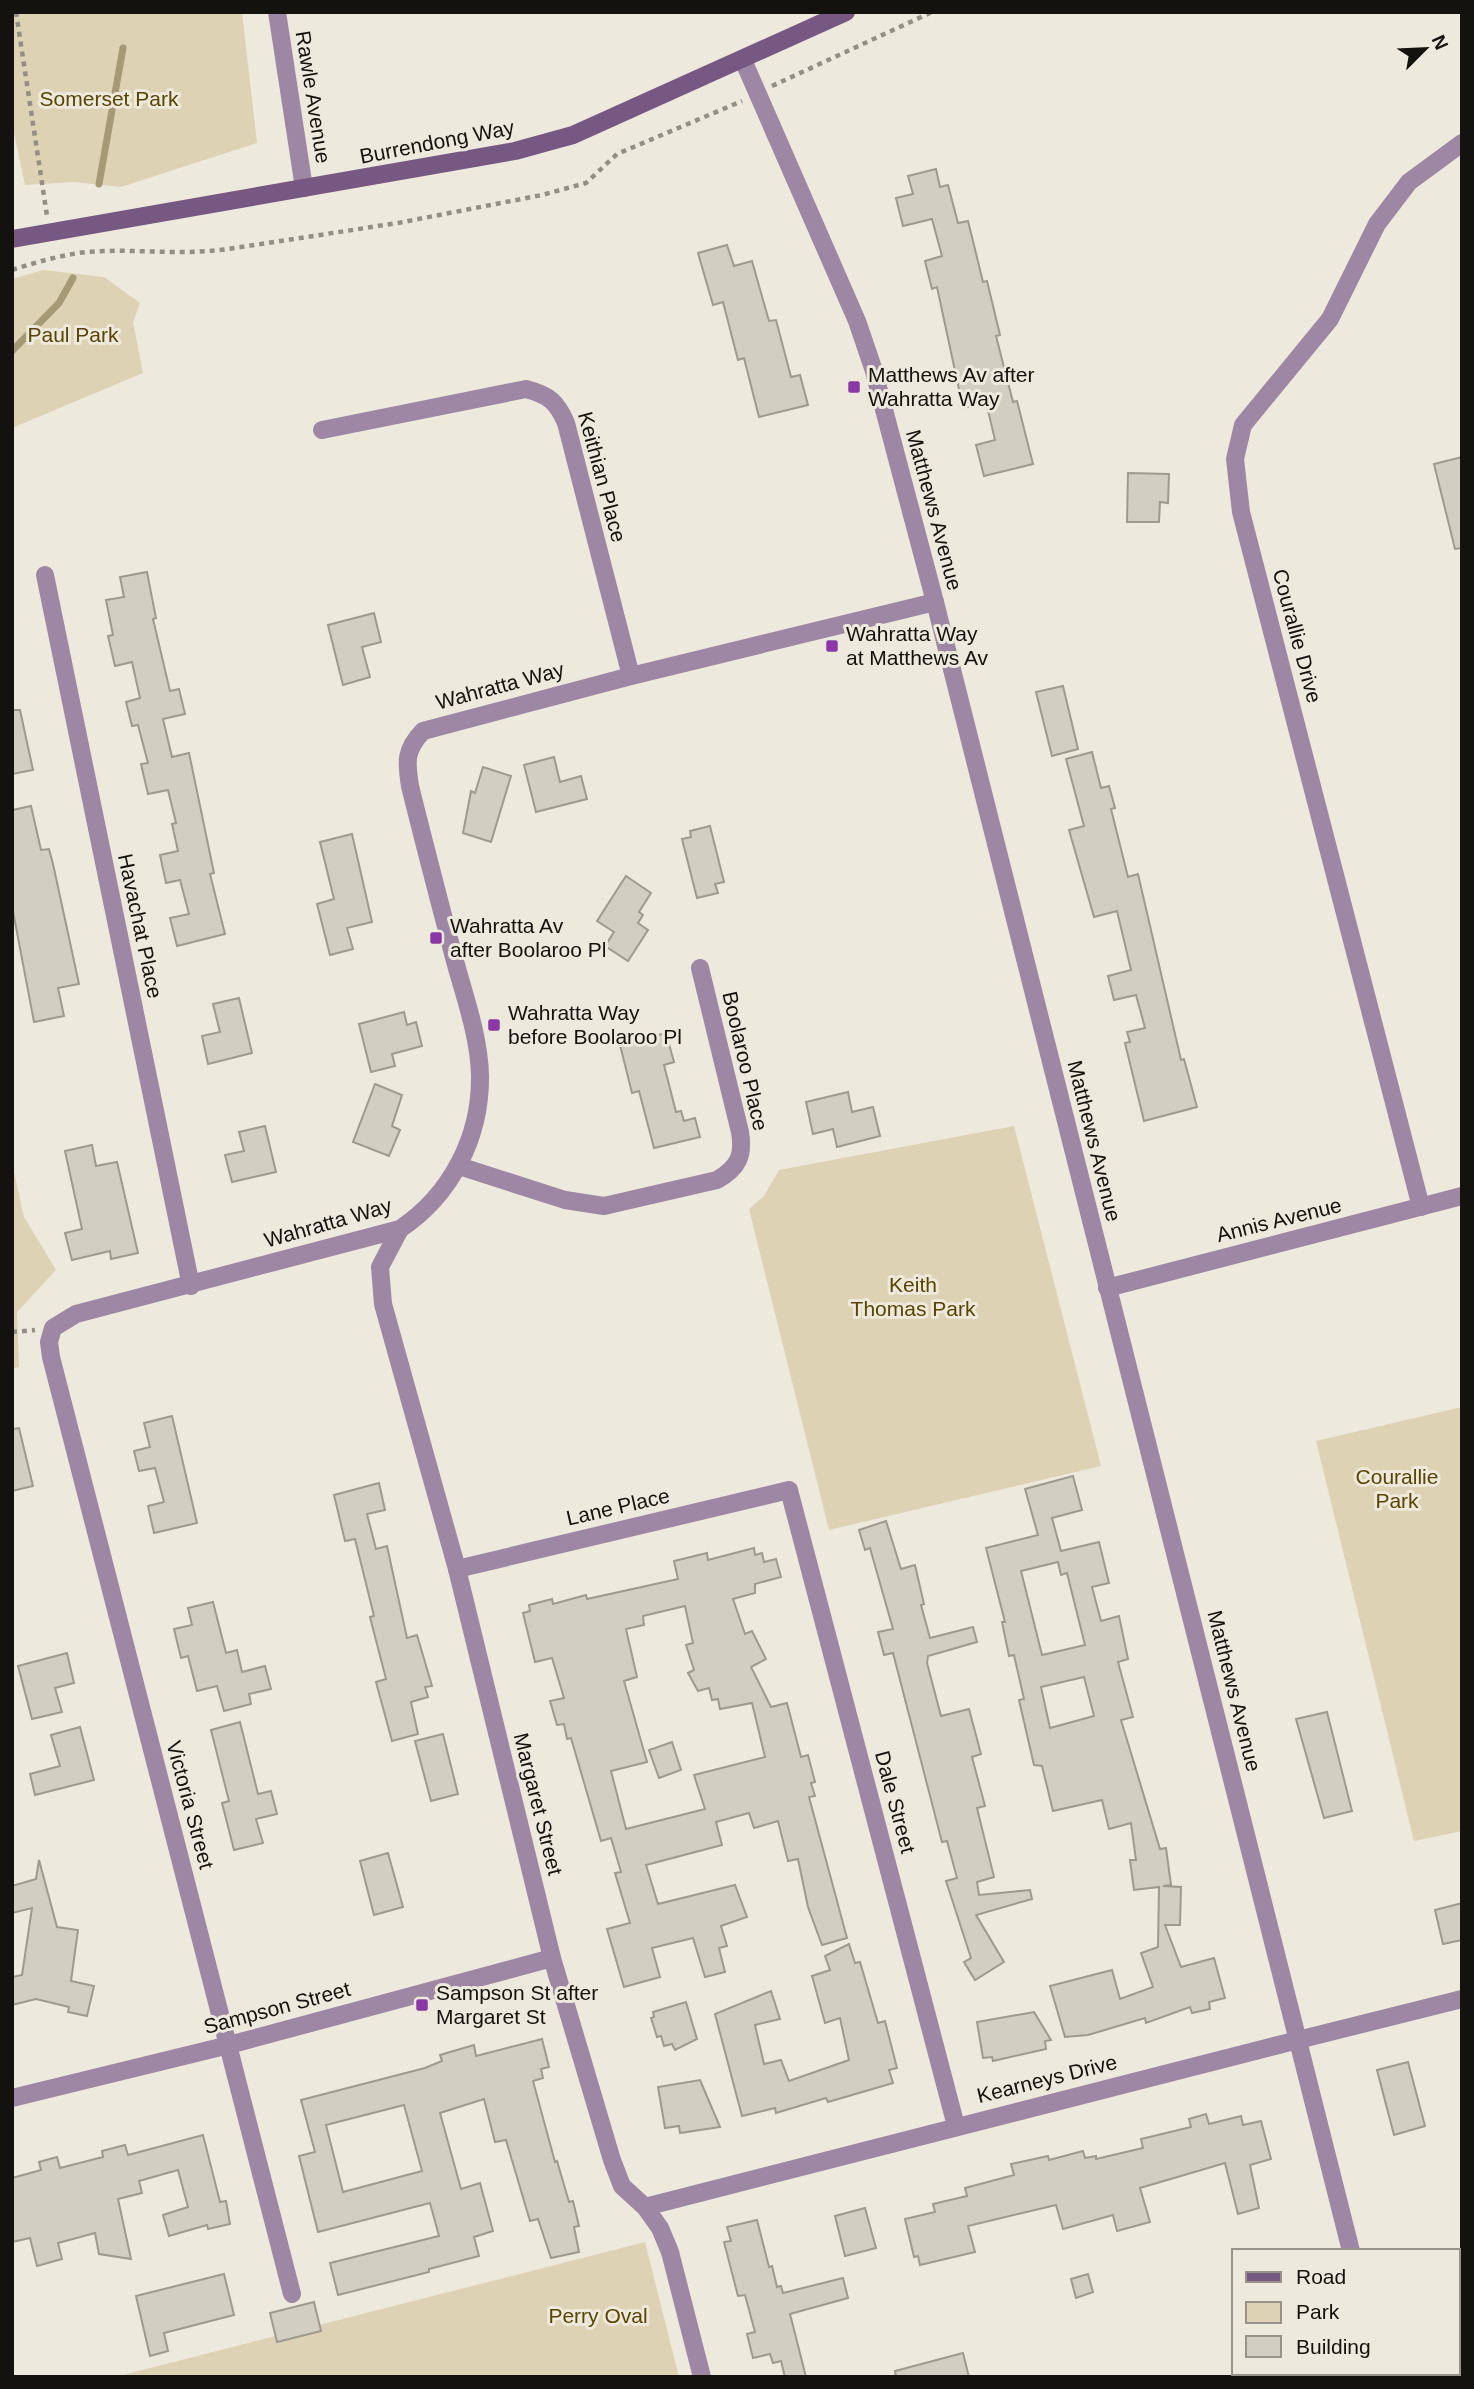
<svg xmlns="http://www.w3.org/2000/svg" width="1474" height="2389" font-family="Arial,sans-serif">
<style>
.green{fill:#ddd2b4}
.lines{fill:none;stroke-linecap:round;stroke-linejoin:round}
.stream{stroke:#a69976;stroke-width:7}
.building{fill:#d2cec2;stroke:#9e9a8f;stroke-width:2;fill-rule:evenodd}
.path{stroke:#938f87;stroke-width:4.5;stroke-dasharray:5 5;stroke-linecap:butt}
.minor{stroke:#9d87a5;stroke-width:18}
.tertiary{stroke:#9d87a5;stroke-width:18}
.secondary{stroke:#775883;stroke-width:18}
.poi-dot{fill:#8a38a6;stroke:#eee9dd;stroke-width:2.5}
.labels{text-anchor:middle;stroke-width:6;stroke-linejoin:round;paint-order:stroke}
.street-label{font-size:21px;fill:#14120e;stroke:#eee9dd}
.park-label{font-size:21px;fill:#594501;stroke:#eee9dd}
.poi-label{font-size:21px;fill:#14120e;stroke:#eee9dd;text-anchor:start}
</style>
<rect width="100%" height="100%" fill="#eee9dd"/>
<!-- green -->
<g class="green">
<path d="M12,12H242L257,143L121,187L74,182L25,185L12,124Z"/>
<path d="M43,270L104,277L140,303L133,322L143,373L12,428V279Z"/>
<path d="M1014,1126L1101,1466L829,1530L749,1209L764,1196L779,1170Z"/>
<path d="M12,1163L24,1217L56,1270L17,1312L19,1367L12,1369Z"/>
<path d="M1462,1407V1831L1414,1841L1316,1441Z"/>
<path d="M645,2242L679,2377H115Z"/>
</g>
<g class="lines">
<!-- stream -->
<g class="stream">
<path d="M99,184L123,48"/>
<path d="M12,351L59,303L73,278"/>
</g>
</g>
<!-- building -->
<g class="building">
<path d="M936,169L940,187L948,185L958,223L968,221L983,282L987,281L1000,335L996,336L1013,402L1017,401L1033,464L984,476L976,445L995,440L986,402L963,408L937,287L932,289L925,261L942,256L932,219L903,226L896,198L913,194L908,176Z"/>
<path d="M727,245L734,266L752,261L769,321L776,320L791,377L800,375L808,405L759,417L744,358L738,360L723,302L713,305L698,253Z"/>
<path d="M1462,457V548L1455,549L1434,464Z"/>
<path d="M1128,473L1169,474L1168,503L1160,502L1159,522H1127Z"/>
<path d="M147,572L156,618L153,619L170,691L179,689L185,714L163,719L172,757L189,753L214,873L210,874L225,934L177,946L170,918L189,914L180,880L166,883L160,855L178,851L172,824L176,823L168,790L148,794L141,764L148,763L138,725L132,726L126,702L140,698L132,662L115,666L108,636L113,635L106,600L124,597L120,577Z"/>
<path d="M374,613L381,642L362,647L370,677L343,685L328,625Z"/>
<path d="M1063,686L1078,749L1052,756L1036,692Z"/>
<path d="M12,710H20L33,770L12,774Z"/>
<path d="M1092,752L1101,788L1109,786L1115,808L1111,809L1128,877L1138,874L1181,1060L1184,1059L1197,1107L1144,1121L1125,1043L1130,1042L1127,1032L1145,1028L1136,995L1114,1000L1108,976L1131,970L1117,911L1094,917L1069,830L1084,826L1066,759Z"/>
<path d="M554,757L560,782L581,776L587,799L536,812L524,765Z"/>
<path d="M483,767L511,776L491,842L463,833L471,791L475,793Z"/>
<path d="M31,806L41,850L49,849L53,864L79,984L58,988L64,1016L34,1022L12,906V810Z"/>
<path d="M710,826L724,882L715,884L718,893L697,898L682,839L691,837L690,831Z"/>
<path d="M352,834L372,922L347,928L353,949L330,955L317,904L334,899L320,842Z"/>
<path d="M626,876L651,893L639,912L643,915L638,923L648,930L628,961L605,946L614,932L597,921Z"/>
<path d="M239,998L252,1053L208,1064L202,1036L220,1032L213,1004Z"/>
<path d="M404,1012L407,1025L416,1022L422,1046L392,1054L395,1066L371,1072L359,1024Z"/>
<path d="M666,1033L674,1062L664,1065L676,1112L681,1111L684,1121L695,1118L700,1137L654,1148L639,1091L632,1093L620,1045Z"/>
<path d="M375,1084L402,1095L392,1126L400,1130L389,1156L353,1142Z"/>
<path d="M848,1092L852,1112L873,1107L880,1136L837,1147L833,1129L813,1134L806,1102Z"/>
<path d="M265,1126L276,1172L232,1182L225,1155L244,1151L239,1132Z"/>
<path d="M92,1145L96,1166L117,1162L138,1253L111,1259L110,1251L72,1260L65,1233L82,1229L65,1151Z"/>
<path d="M172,1416L197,1523L154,1533L148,1506L164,1502L155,1468L139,1471L134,1451L150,1447L144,1423Z"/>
<path d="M19,1428L33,1486L12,1491V1429Z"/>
<path d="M1073,1476L1082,1510L1052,1518L1061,1551L1099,1542L1109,1583L1092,1587L1101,1621L1119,1616L1128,1659L1118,1662L1133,1717L1121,1720L1160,1849L1166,1848L1171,1885L1163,1886L1181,1887L1180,1925H1165L1181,1967L1214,1958L1225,1998L1209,2002L1210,2009L1192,2013L1190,2007L1146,2023L1145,2018L1088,2035L1065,2037L1050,1986L1112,1970L1120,1999L1153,1987L1141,1953L1158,1947L1159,1887L1134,1890L1130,1860H1136L1131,1823L1109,1829L1102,1800L1053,1811L1042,1766L1034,1765L1019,1700L1024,1699L1014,1655L1009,1656L1002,1622H1005L986,1548L1038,1535L1025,1489ZM1058,1562L1061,1575L1067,1573L1085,1645L1042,1655L1021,1571ZM1084,1677L1094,1716L1050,1728L1041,1687Z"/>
<path d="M379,1483L385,1510L367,1514L376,1549L387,1546L407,1638L417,1635L432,1686L425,1687L428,1697L411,1702L418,1734L392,1741L376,1682L386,1679L370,1617L374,1616L355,1539L345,1541L334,1495Z"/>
<path d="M886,1521L901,1569L915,1565L924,1604L921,1605L930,1638L973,1627L977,1642L928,1656L927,1663L941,1716L969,1709L981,1754L972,1757L985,1806L977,1808L994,1877L977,1882L979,1895L1030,1890L1032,1899L976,1915L1004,1962L975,1980L964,1962L971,1958L946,1881L957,1878L947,1841L942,1842L893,1653L884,1655L878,1632L893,1629L870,1548L865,1550L859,1530Z"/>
<path d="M754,1548L755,1555L762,1553L764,1562L776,1559L781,1577L755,1584V1593L733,1599L745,1634L752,1631L766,1659L751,1667L771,1707L787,1703L801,1757L808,1755L815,1782L811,1783L815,1796L809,1797L847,1938L822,1945L808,1907L798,1859L788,1861L778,1821L754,1828L749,1813L716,1822L722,1845L646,1865L658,1904L735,1885L747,1917L721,1926L727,1946L719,1948L725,1972L705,1977L693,1938L652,1948L660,1977L624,1987L607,1929L630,1923L615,1873L621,1872L611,1838L601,1841L571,1738L567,1739L564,1724L557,1725L550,1701L564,1698L552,1658L535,1662L523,1613L530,1611L529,1605L552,1599L553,1604L586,1595L587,1599L678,1579L674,1561L707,1553L708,1560ZM685,1606L693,1643L686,1645L694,1670L688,1673L698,1691L709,1688L712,1700L718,1699L720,1709L752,1703L765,1757L694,1775L705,1809L626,1829L611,1771L647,1762L624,1681L637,1677L626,1629L644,1625L643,1616Z"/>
<path d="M213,1602L226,1653L237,1650L242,1672L265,1666L271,1689L249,1694L251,1704L224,1711L217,1686L197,1691L188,1656L181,1658L174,1629L192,1625L188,1608Z"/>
<path d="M67,1653L74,1683L55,1688L62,1712L32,1719L18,1666Z"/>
<path d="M1327,1712L1352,1811L1324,1818L1296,1719Z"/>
<path d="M240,1722L258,1794L271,1791L277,1814L256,1819L263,1843L234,1850L222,1803L229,1801L211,1730Z"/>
<path d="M80,1727L94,1780L35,1795L30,1774L60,1766L51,1735Z"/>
<path d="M443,1734L458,1794L431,1801L415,1741Z"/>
<path d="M672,1742L681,1770L659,1778L649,1750Z"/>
<path d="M388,1853L403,1907L374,1915L360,1861Z"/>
<path d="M39,1860L57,1927L78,1930L71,1981L94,1986L87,2016L68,2012L69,2007L36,1999L12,2005V1977L22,1975L32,1908L12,1913V1886L36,1879Z"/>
<path d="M1462,1903V1940L1443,1944L1435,1910Z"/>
<path d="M849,1944L855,1963L860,1962L878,2023L885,2021L897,2068L889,2070L893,2083L828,2102L826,2098L776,2113L775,2108L742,2116L715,2014L771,1991L780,2019L755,2025L764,2064L781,2060L789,2081L849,2060L840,2018L825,2023L812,1976L830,1970L825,1956Z"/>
<path d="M686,2002L697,2039L675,2050L672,2044L664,2046L661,2036L657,2037L651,2018L654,2017L653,2012Z"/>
<path d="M1034,2012L1051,2040L1045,2041L1046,2049L993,2061L992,2057L983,2058L977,2022Z"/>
<path d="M542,2039L549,2067L541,2069L543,2078L533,2081L555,2162L557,2161L569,2202L573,2201L579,2226L574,2227L579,2252L551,2258L538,2219L530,2221L506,2140L495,2142L484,2099L440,2113L461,2189L480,2183L493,2231L474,2237L479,2256L429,2269V2272L338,2295L330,2263L439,2236L430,2203L318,2232L299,2156L315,2152L301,2100L425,2068L442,2061L440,2055L474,2045L476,2056ZM404,2105L422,2171L343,2192L326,2125Z"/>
<path d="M1408,2062L1425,2126L1394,2135L1377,2070Z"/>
<path d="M700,2080L720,2127L680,2133L679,2126L665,2128L658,2087Z"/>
<path d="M1206,2114L1209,2124L1241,2116L1243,2125L1261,2121L1271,2159L1250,2165L1259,2208L1238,2214L1225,2163L1140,2188L1150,2222L1117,2231L1113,2215L1063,2229L1056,2205L968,2226L975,2252L920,2265L918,2256L914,2257L905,2219L935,2212L933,2204L967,2196L965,2188L1014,2175L1011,2164L1048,2156L1049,2160L1083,2151L1085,2158L1096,2156V2159L1143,2148L1141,2139L1191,2127L1189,2119Z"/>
<path d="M203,2135L220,2202L226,2201L230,2224L208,2229L207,2225L169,2236L163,2215L188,2207L178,2170L139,2181L142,2193L118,2199L131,2259L99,2254L95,2233L58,2243L62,2259L37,2266L30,2238L12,2242V2178L41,2170L39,2162L57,2157L60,2168L103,2157L102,2151L125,2145L128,2155Z"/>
<path d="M865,2208L876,2248L845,2256L835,2216Z"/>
<path d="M757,2220L769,2267L772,2266L777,2287L781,2286L783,2293L843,2278L848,2298L790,2314L806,2377H785L781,2361L773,2363L770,2354L753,2358L747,2334L755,2332L745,2295L738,2296L724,2242L731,2241L727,2227Z"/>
<path d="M224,2274L234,2315L164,2333L168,2351L150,2356L136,2296Z"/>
<path d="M1088,2274L1093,2292L1076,2298L1071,2279Z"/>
<path d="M314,2302L321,2331L277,2342L270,2313Z"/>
<path d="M963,2353L969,2377H896L895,2371Z"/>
</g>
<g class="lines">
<!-- path -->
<g class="path">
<path d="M16,12L47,216"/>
<path d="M772,86L932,12"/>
<path d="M12,270C37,262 61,255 86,252C134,248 181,256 228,249L398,223L542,195L586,183L617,154L742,101"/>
<path d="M12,1332L35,1330"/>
</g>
<!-- minor -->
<g class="minor">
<path d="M277,12L304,188"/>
<path d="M322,430L526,389C549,395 557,402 566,423L631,676"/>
<path d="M45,575L191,1286"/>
<path d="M459,1166L565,1200L604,1206L717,1180C738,1168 744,1156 740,1132L700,968"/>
<path d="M1421,1207L1241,512L1235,459L1243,425L1330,319L1377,224L1409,182L1462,143"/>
<path d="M400,1229L380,1267L383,1304L457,1569L552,1958L612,2160L622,2186L645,2207L660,2228L670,2252L702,2377"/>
<path d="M1107,1288L1462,1196"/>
<path d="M457,1569L789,1490L956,2126"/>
<path d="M12,2098L229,2045L552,1958"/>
<path d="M645,2207L1298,2040"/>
<path d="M292,2294L51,1357L49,1342L53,1328L76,1314L400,1229C451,1195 481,1137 480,1075C479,1032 461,987 451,946C437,892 423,839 410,786C406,761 405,750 423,731L631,676L935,602"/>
</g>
<!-- tertiary -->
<g class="tertiary">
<path d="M743,60L857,321L873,368L935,602L1351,2251"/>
<path d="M1298,2040L1462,1999"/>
<path d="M1382,2373L1383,2377"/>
</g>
<!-- secondary -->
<path class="secondary" d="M12,239L515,151L573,135L846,12"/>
</g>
<!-- markers -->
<g class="poi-dot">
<rect x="847" y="380" width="14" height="14" rx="3.5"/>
<rect x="825" y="639" width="14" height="14" rx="3.5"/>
<rect x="429" y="931" width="14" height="14" rx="3.5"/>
<rect x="487" y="1018" width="14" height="14" rx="3.5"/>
<rect x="415" y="1998" width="14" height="14" rx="3.5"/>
</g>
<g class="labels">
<!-- street labels -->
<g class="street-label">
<text transform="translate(313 97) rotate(81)" y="7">Rawle Avenue</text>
<text transform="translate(437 142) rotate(-11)" y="7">Burrendong Way</text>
<text transform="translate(602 477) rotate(75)" y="7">Keithian Place</text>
<text transform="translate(934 510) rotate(75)" y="7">Matthews Avenue</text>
<text transform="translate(1297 636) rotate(75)" y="7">Courallie Drive</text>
<text transform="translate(500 686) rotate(-15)" y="7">Wahratta Way</text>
<text transform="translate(140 926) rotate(78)" y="7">Havachat Place</text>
<text transform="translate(745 1061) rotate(77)" y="7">Boolaroo Place</text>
<text transform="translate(1094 1141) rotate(76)" y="7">Matthews Avenue</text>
<text transform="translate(1279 1220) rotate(-14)" y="7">Annis Avenue</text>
<text transform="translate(328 1223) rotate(-16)" y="7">Wahratta Way</text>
<text transform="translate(618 1507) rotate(-13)" y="7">Lane Place</text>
<text transform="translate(1234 1691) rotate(76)" y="7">Matthews Avenue</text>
<text transform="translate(895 1802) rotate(75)" y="7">Dale Street</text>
<text transform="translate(538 1804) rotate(76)" y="7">Margaret Street</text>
<text transform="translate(190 1805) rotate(75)" y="7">Victoria Street</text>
<text transform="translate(277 2008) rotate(-15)" y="7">Sampson Street</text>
<text transform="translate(1047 2079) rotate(-14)" y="7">Kearneys Drive</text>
</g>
<!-- park labels -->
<g class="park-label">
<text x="109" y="106">Somerset Park</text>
<text x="73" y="342">Paul Park</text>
<text x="913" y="1292">Keith<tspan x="913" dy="24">Thomas Park</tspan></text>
<text x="1397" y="1484">Courallie<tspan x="1397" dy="24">Park</tspan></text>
<text x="598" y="2323">Perry Oval</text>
</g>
<!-- poi labels -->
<g class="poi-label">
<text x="868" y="382">Matthews Av after<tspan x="868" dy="24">Wahratta Way</tspan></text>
<text x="846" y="641">Wahratta Way<tspan x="846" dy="24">at Matthews Av</tspan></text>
<text x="450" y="933">Wahratta Av<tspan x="450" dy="24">after Boolaroo Pl</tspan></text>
<text x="508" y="1020">Wahratta Way<tspan x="508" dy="24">before Boolaroo Pl</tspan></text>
<text x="436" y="2000">Sampson St after<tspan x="436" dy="24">Margaret St</tspan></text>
</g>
</g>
<!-- border -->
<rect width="1474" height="2389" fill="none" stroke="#14120e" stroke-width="28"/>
<!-- legend -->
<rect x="1232" y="2249" width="228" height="126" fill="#eee9dd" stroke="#97938a" stroke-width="2"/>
<rect x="1246" y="2272" width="35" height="10" fill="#775883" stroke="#97938a" stroke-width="2"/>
<text x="1296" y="2284" font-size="21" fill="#14120e">Road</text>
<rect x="1246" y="2302" width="35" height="21" fill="#ddd2b4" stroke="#97938a" stroke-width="2"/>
<text x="1296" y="2319" font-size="21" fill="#14120e">Park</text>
<rect x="1246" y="2336" width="35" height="21" fill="#d2cec2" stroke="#97938a" stroke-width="2"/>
<text x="1296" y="2354" font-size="21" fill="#14120e">Building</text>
<!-- north arrow -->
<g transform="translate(1425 49) rotate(66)" stroke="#eee9dd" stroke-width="5" paint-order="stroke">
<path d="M0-5L12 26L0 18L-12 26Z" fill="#14120e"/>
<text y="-10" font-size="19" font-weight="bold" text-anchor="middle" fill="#14120e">N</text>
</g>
</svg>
